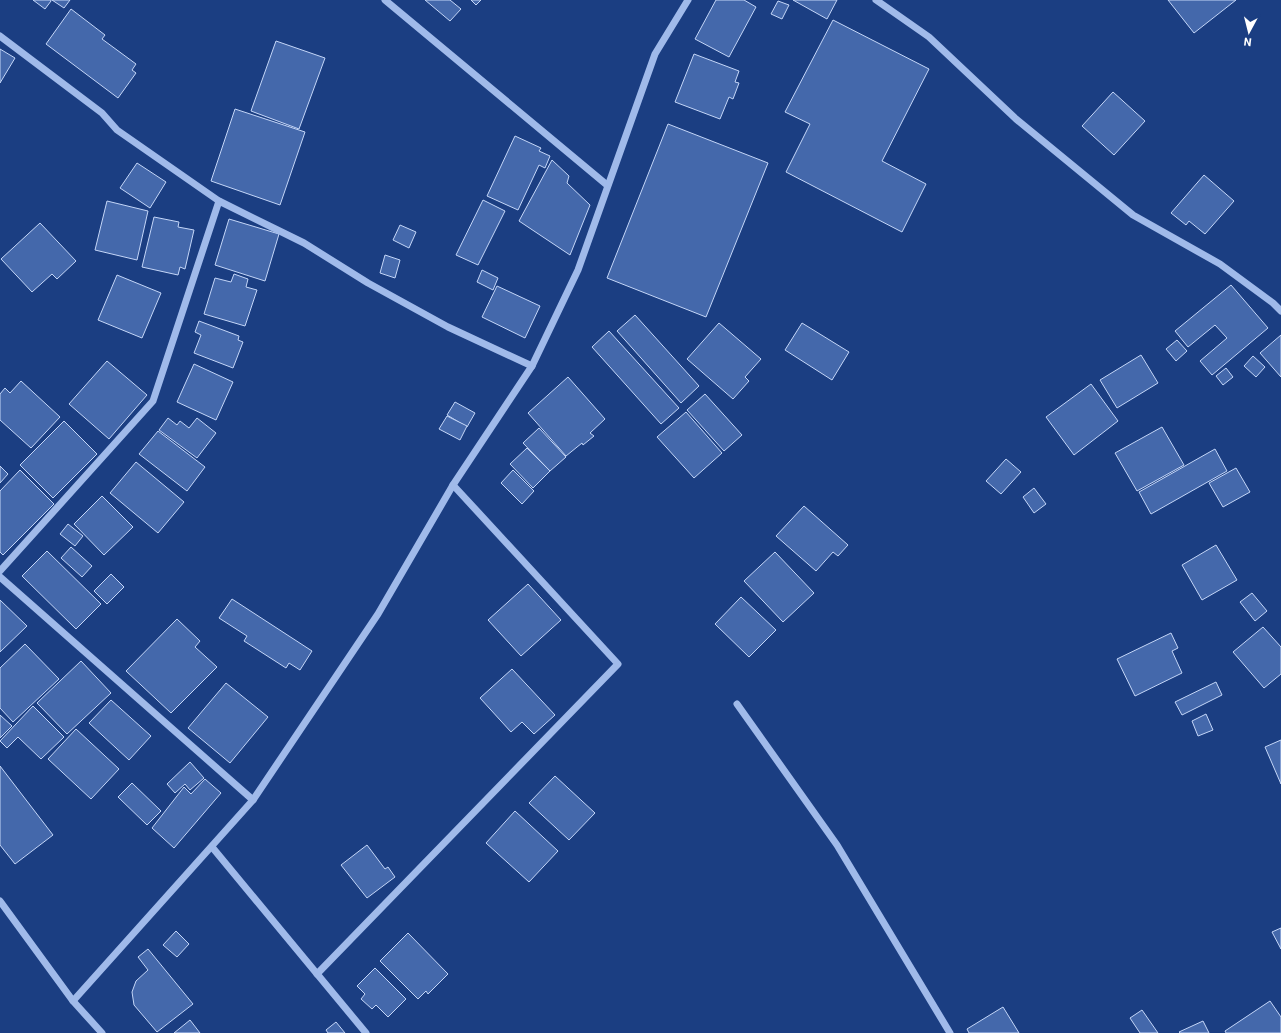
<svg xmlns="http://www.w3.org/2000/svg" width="1281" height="1033" font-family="Roboto,sans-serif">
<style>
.building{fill:#4468ab;stroke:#c4d6f8}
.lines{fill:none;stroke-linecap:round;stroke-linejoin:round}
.minor{stroke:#a0baea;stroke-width:7}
</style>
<rect width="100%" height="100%" fill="#1b3e82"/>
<!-- building -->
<g class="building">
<path d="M33,0H51V1L45,9Z"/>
<path d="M52,0H70L64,8Z"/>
<path d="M425,0H450L461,9L450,21Z"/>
<path d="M471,0H481L476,5Z"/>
<path d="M716,0H744L756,7L729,57L695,39Z"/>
<path d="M793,0H837L827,19Z"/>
<path d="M1168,0H1236L1194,33Z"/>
<path d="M778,1L789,5L782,19L771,14Z"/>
<path d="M71,9L105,35L102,39L136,64L132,70L136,73L118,98L46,44Z"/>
<path d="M833,20L929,69L882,161L926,184L902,232L786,172L810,124L785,112Z"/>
<path d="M276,41L325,58L299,129L251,111Z"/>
<path d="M0,49L15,58L0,83Z"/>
<path d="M694,54L739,71L735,82L739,83L733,99L729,97L720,119L675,102Z"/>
<path d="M1113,92L1145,121L1114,155L1082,126Z"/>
<path d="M235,109L305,132L280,205L211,181Z"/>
<path d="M668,124L768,163L706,317L607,278Z"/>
<path d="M515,136L541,148L539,151L550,156L545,168L539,165L518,210L487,196Z"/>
<path d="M552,160L569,176L567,183L590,205L570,255L519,221Z"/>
<path d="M137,163L166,182L150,208L120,188Z"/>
<path d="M1204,175L1234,201L1205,234L1189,221L1186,225L1171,213Z"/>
<path d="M483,200L505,211L478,265L456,255Z"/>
<path d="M107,201L148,211L137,260L95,250Z"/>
<path d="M154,217L179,222L178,227L194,230L185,269L180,267L178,275L142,267Z"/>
<path d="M229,219L279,234L265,281L215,265Z"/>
<path d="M40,223L76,261L57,279L52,274L32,292L1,259Z"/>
<path d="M400,225L416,232L409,248L393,240Z"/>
<path d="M385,255L400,260L395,278L380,273Z"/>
<path d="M482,270L498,278L493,290L477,282Z"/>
<path d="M234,274L248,279L246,287L257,290L245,326L204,314L215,278L231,282Z"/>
<path d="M117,275L161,293L142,338L98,320Z"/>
<path d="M1231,285L1268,328L1212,375L1200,361L1227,338L1215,325L1188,347L1175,331Z"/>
<path d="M497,286L540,306L525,338L482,317Z"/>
<path d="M635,315L699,386L681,403L617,331Z"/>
<path d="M199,321L239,336L238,340L243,342L233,368L194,353L201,335L195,332Z"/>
<path d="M719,323L761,359L745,377L749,381L733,399L687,359Z"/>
<path d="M802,323L849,352L832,380L785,350Z"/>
<path d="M609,331L679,408L661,424L592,347Z"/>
<path d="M1281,335V377L1260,353Z"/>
<path d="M1177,340L1187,351L1176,361L1166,349Z"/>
<path d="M1141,355L1158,383L1117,408L1100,380Z"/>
<path d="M1253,356L1265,367L1256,377L1244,366Z"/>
<path d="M107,361L147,395L109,439L69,404Z"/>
<path d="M194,364L233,382L216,420L177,402Z"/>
<path d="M1226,368L1233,377L1223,385L1216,376Z"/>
<path d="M568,377L605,419L590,433L594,436L583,445L582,443L566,456L528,413Z"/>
<path d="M21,381L60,417L31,448L0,420V394L5,388L10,393Z"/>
<path d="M1091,384L1118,421L1074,455L1046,417Z"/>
<path d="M705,394L742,435L724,451L687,410Z"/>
<path d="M455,402L475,413L467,427L447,415Z"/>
<path d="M686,412L722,453L694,478L657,437Z"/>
<path d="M447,416L467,426L460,440L439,429Z"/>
<path d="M168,418L177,425L180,421L189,428L197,418L216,433L197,458L159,430Z"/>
<path d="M64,421L97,454L53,498L20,465Z"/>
<path d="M1162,427L1184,465L1137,491L1115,453Z"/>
<path d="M539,428L566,457L550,471L523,443Z"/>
<path d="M158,431L205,467L187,491L139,454Z"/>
<path d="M527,448L550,471L533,488L510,464Z"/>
<path d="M1215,449L1227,471L1151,514L1139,492Z"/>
<path d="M1006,459L1021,472L1001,494L986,481Z"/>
<path d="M136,462L184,502L158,533L110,493Z"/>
<path d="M0,466L8,474L0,483Z"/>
<path d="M1236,468L1250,492L1223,507L1209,483Z"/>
<path d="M20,470L54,504L3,555L0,552V491Z"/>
<path d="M513,470L534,491L522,504L501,483Z"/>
<path d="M1034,488L1046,504L1034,513L1023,497Z"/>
<path d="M102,496L133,527L104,555L74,524Z"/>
<path d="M804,506L848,545L838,556L833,552L816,571L776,536Z"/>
<path d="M68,524L83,536L75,546L60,534Z"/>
<path d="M1216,545L1237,580L1202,600L1182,565Z"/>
<path d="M71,547L92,566L82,577L61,558Z"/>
<path d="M47,551L101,604L76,629L22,576Z"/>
<path d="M775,552L814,593L783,622L744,581Z"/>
<path d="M111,574L124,587L107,604L94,591Z"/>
<path d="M528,584L561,620L521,656L488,620Z"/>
<path d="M1252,593L1267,611L1255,621L1240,602Z"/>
<path d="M741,597L776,630L749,657L715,624Z"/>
<path d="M232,599L312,651L300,670L289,663L286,668L244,641L247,636L219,618Z"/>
<path d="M0,600L27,626L0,652Z"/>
<path d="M177,619L200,641L195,647L217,667L171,713L126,671Z"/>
<path d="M1263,627L1281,647V674L1264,688L1233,652Z"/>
<path d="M1171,633L1178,648L1172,651L1182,673L1135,696L1117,659Z"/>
<path d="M25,644L59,679L13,722L0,708V668Z"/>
<path d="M81,661L111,693L67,734L37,703Z"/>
<path d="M512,669L555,715L534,734L522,722L511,732L480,698Z"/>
<path d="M1216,682L1222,695L1182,715L1175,702Z"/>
<path d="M226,683L268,717L230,763L188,728Z"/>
<path d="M111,700L151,736L129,760L89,723Z"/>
<path d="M33,706L64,737L41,759L18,737L7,748L0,741Z"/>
<path d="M1206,714L1213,730L1198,736L1192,721Z"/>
<path d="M0,715L12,726L0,738Z"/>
<path d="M76,729L119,769L91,799L48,759Z"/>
<path d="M1281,740V784L1265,747Z"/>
<path d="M190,762L204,778L190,790L185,784L175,793L167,784Z"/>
<path d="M0,766L53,835L15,864L0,845Z"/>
<path d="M555,776L595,813L569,840L529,803Z"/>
<path d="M205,779L221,793L174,848L152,828L184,787L191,794Z"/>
<path d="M132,783L161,811L147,825L118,797Z"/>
<path d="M515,811L558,851L529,882L486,843Z"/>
<path d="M367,845L385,869L388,867L395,877L367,898L341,865Z"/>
<path d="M1281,928V949L1272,932Z"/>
<path d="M176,931L189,944L177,957L163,945Z"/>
<path d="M408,933L448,974L428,994L426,991L418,999L380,961Z"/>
<path d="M148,949L193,1004L157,1032L134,1005L132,992L136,981L148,970L138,957Z"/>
<path d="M375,968L406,999L388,1017L376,1005L372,1009L361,999L365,994L357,986Z"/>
<path d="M1270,1001L1281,1017V1033H1226L1225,1031Z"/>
<path d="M1003,1007L1019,1033H969L967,1029Z"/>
<path d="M1142,1010L1158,1033H1140L1130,1018Z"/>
<path d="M190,1020L200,1033H174Z"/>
<path d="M1203,1021L1209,1033H1180L1179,1032Z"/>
<path d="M336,1022L345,1033H328L326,1030Z"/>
</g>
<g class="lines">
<!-- minor -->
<g class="minor">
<path d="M385,0L607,185"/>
<path d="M876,0L929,37L1016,119L1133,215L1220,264L1273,303L1281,311"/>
<path d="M0,36L102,113L117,130L219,201L304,243L368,283L448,327L532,366"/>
<path d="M0,571L153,401L219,201"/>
<path d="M0,577L253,800"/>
<path d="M737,704L837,845L950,1033"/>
<path d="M212,847L366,1033"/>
<path d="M0,901L73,1001L102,1033"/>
<path d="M317,974L618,664L453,485"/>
<path d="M73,1001L253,800L378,614L453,485L532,366L578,270L655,54L688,0"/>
</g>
</g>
<!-- north arrow -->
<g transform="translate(1249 32) rotate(187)" stroke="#1b3e82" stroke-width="3" paint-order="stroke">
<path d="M0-3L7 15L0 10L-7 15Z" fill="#ffffff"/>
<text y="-6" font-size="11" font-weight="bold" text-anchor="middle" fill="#ffffff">N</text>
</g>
</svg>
